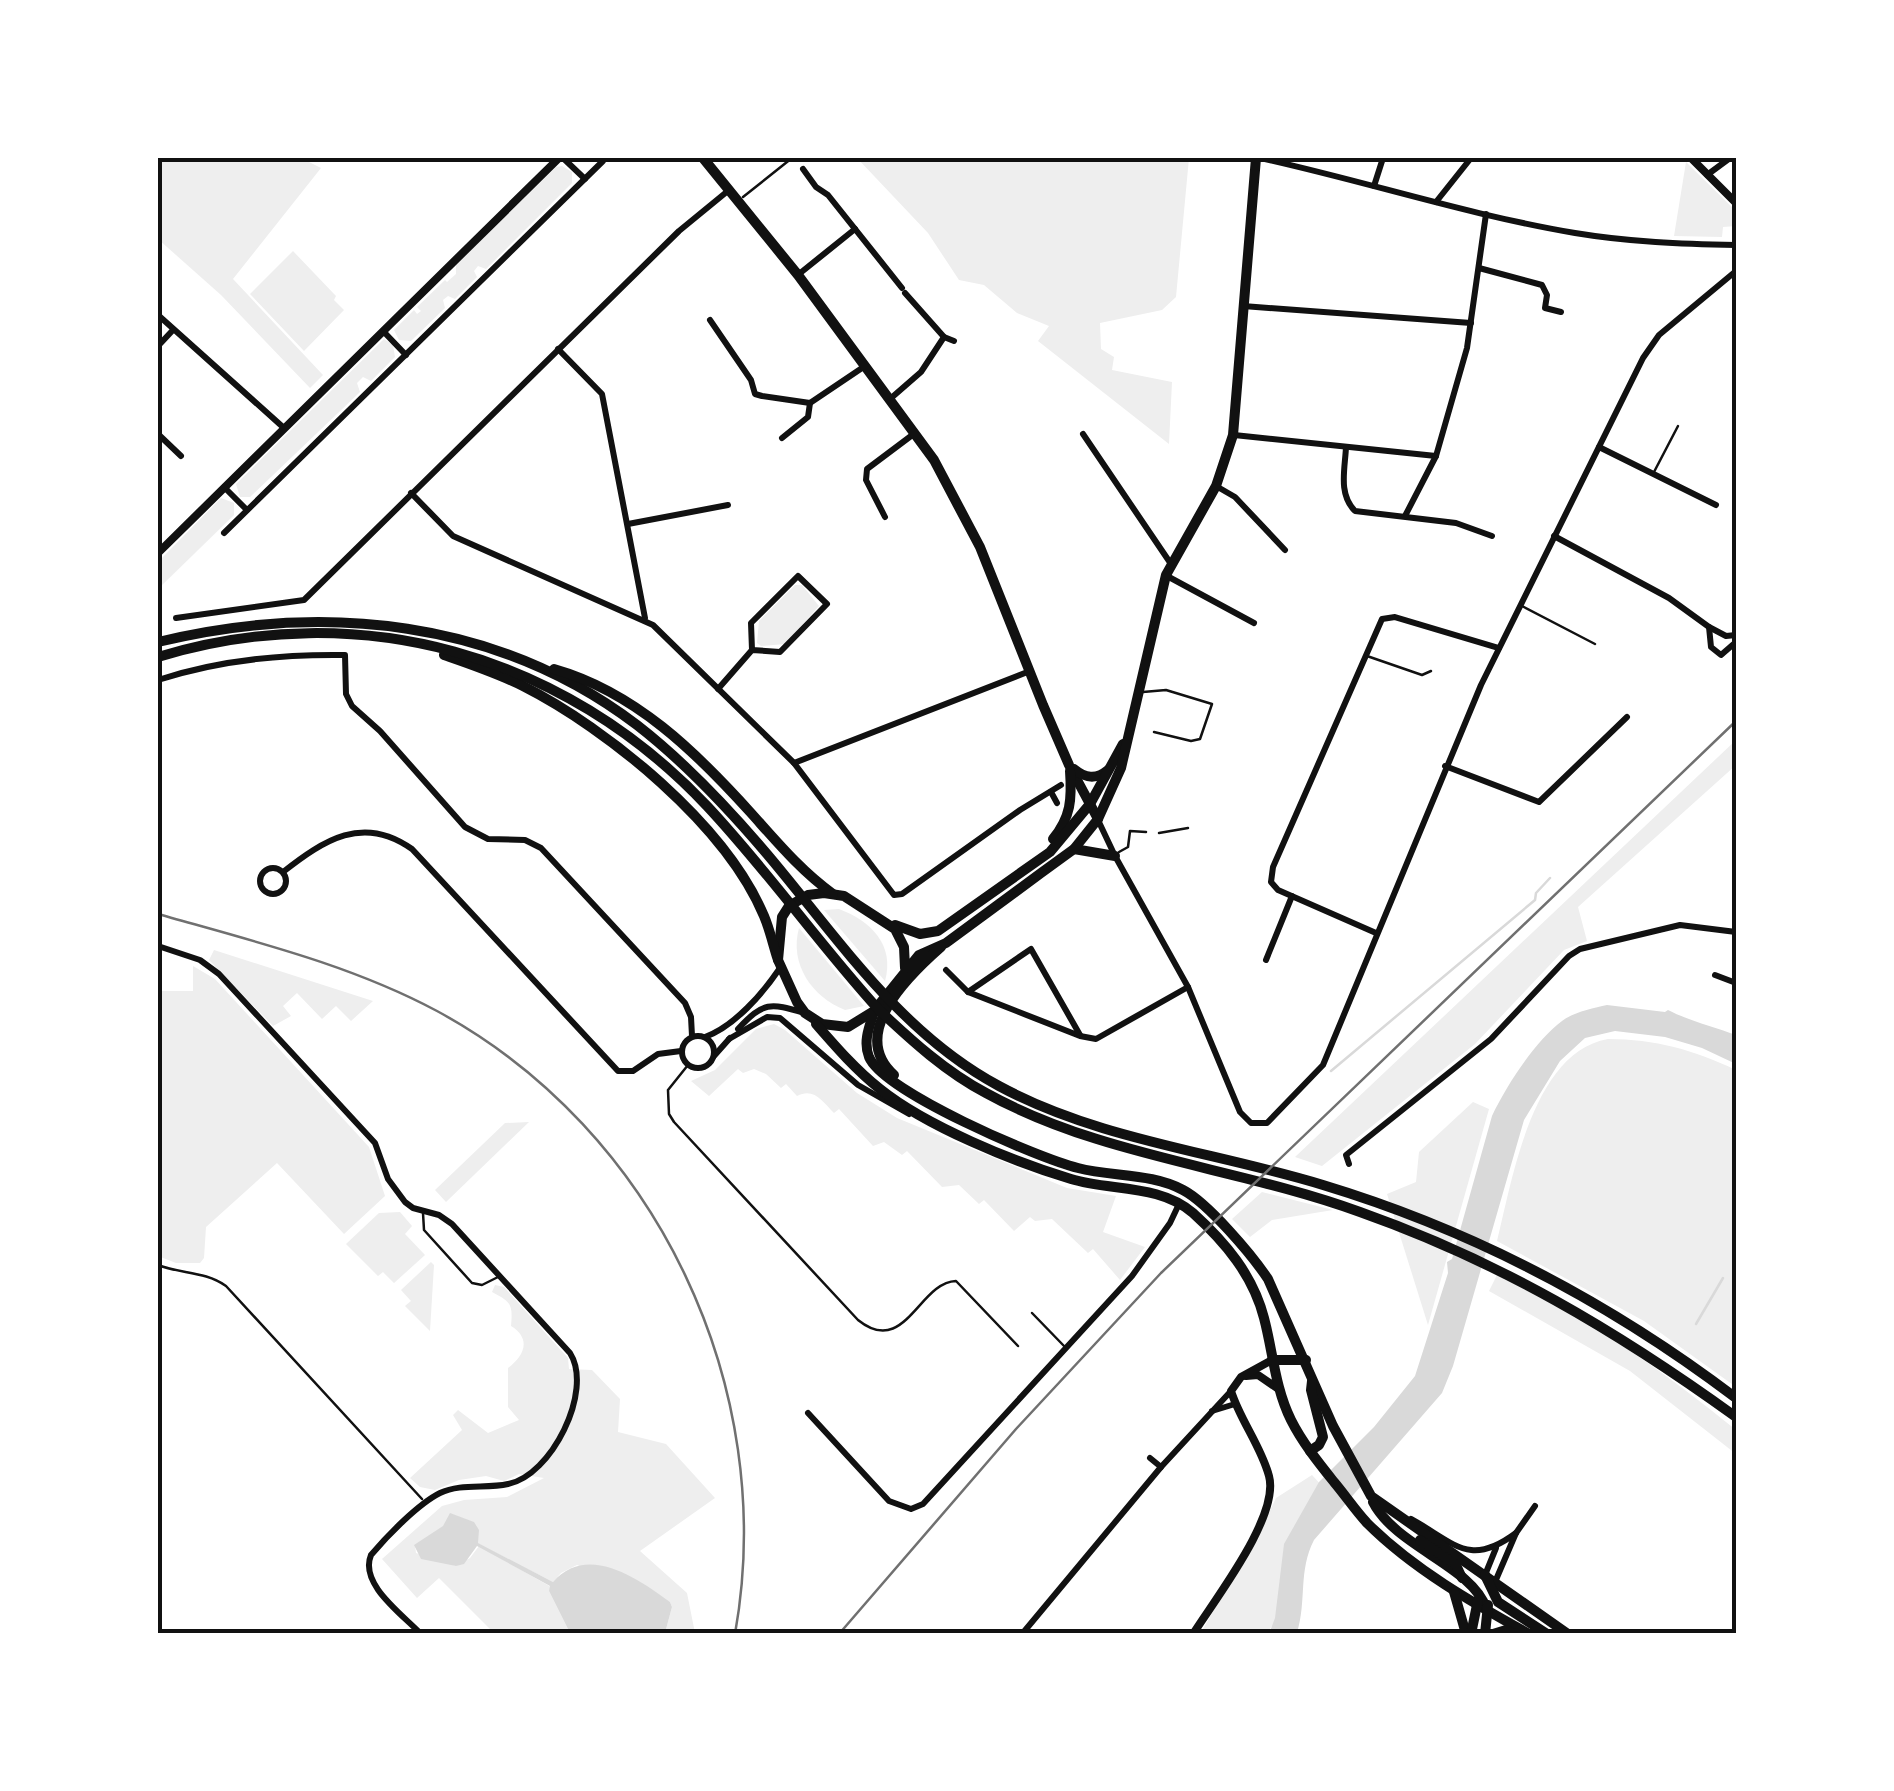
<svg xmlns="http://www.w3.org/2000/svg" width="1894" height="1791" font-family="Figtree,sans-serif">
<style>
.green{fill:#eee}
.water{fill:#d9d9d9}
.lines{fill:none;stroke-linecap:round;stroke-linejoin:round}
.stream{stroke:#d9d9d9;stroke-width:2.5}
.service{stroke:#111;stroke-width:2.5}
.minor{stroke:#111;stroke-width:6}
.tertiary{stroke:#111;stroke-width:8}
.primary{stroke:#111;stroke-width:10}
.trunk{stroke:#111;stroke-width:10}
.rail{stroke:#707070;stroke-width:2.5}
.neatline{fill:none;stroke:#111;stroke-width:4}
</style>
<rect width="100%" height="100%" fill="#fff"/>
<!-- green -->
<g class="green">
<path d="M158,158H301L321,168L233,279L323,375L310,388L221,295L158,239Z"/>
<path d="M857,158H1189L1176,297L1162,310L1100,323L1101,349L1114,357L1112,370L1172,382L1169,444L1038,341L1049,326L1017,313L984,285L959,280L928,233Z"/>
<path d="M1686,162L1736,211V226L1723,227L1722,237L1674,236Z"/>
<path d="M562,166L572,172V183L486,269L478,266L474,271L477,277L455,299L448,296L443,300L445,308L411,341L399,340L394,330L414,310L417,314L421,311L417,307L445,280L447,282L456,274V265L556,167Z"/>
<path d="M293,251L336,296L334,300L344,310L304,351L250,294Z"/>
<path d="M384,339L393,345L395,357L371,381L363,377L357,383L360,392L250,497H240L236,484Z"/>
<path d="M221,498L234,503V515L158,589V562Z"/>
<path d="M795,585H802L819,606L785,644L761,646L757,643L759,621Z"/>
<path d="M1736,740V765L1578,907L1587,941L1564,950L1475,1044L1322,1166L1295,1157Z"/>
<path d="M839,909C871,921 895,945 885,981L824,910Z"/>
<path d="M799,928L864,1006L845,1010C812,997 789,964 799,928Z"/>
<path d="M214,950L373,1001L351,1021L336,1006L322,1019L297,993L283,1006L291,1016L273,1026L209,960Z"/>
<path d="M193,966L215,979L369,1147L385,1196L344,1234L277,1163L206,1227L204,1258L200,1263H176L158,1256L159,991H193Z"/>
<path d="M774,1024L785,1030L857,1093L897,1118L1067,1188L1116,1196L1103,1232L1145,1247L1120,1280L1093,1249L1088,1253L1052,1219L1035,1221L1030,1217L1014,1231L984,1200L979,1204L959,1185L942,1187L907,1151L902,1155L884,1142L873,1146L839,1109L834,1113C823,1102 814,1087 797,1096L786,1084L781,1088L766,1074L754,1069L743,1073L738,1069L709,1096L691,1081L715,1070L756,1029Z"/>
<path d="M1608,1039C1655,1039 1694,1050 1736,1070V1387L1644,1321L1497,1241C1512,1181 1532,1052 1608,1039Z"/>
<path d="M1473,1102L1489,1109L1428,1325L1387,1194L1416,1182L1419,1152Z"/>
<path d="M529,1122L446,1202L435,1190L505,1123Z"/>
<path d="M1262,1192L1333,1210L1272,1220L1250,1237L1232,1219Z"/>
<path d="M400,1212L412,1226L405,1234L425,1255L394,1283L383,1272L378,1276L346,1244L379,1213Z"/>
<path d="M431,1262L434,1265L430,1331L405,1306L411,1301L401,1290Z"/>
<path d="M1497,1275C1584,1315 1662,1370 1736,1430V1454L1630,1371L1489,1291Z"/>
<path d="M495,1285L504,1287L568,1358L569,1369L592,1370L620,1399L618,1432L666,1444L715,1498L640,1551L687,1593L695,1633H665L672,1607L670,1602L577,1565L561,1573L553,1582L444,1526L415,1545L416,1553L456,1566L470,1558L479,1546L551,1587L549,1591L570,1633H494L439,1578L417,1598L382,1559L442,1506L464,1500L507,1497L544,1478L519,1474L504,1481L486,1476L459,1480L435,1490L420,1487L410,1478L462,1430L453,1415L458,1410L488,1433L519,1420L508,1407V1368C524,1356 532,1339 511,1326C513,1304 511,1302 492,1292Z"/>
<path d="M1312,1475L1324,1488L1275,1622L1267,1633L1200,1634L1261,1529L1276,1498Z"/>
</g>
<!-- water -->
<g class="water">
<path d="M1607,1005L1665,1012L1668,1010C1687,1020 1714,1027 1736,1035V1064L1702,1048L1665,1037L1615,1031L1585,1038L1560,1061L1524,1120L1453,1366L1442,1393L1314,1540C1298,1571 1307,1600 1297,1633L1269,1634L1275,1618L1284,1544L1319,1482L1374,1427L1415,1376L1448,1273L1447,1262L1452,1259L1492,1116C1506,1086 1536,1040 1562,1021C1574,1012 1593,1008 1607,1005Z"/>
<path d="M450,1513L474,1522L479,1530L478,1543L553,1582C587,1543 637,1578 670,1602L672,1607L665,1633H570L549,1591L550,1586L477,1546L464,1564L456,1566L421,1559L414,1545L443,1526Z"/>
</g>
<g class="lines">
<!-- stream -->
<g class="stream">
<path d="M1331,1071L1535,900L1536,893L1550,878"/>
<path d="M1696,1324L1723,1278"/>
</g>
<!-- service -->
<g class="service">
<path d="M743,197L792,158"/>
<path d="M1654,472L1678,426"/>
<path d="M1522,606L1595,644"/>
<path d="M1367,656L1422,675L1431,671"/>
<path d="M1143,692L1166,690L1212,704L1200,739L1191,741L1154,732"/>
<path d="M1159,833L1188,828"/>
<path d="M1119,852L1128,847L1130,831L1146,832"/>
<path d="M688,1065L668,1090L669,1114L674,1122L858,1320C905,1358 919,1282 956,1281L1018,1346"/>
<path d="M423,1213L424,1230L472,1283L482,1285L498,1277"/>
<path d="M158,1265C181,1274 205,1271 226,1286L422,1499"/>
<path d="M1032,1313L1065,1347"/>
</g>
<!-- minor -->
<g class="minor">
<path d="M563,158L585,179"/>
<path d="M1260,158C1365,181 1468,215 1575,233C1629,242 1682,244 1736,245"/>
<path d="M803,169L816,187L828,195L902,288"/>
<path d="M1707,175L1730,158"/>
<path d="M1374,186L1383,158"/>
<path d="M1436,202L1471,158"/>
<path d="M1479,268L1542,285L1547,295L1545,308L1561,312"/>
<path d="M799,274L855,229"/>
<path d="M1243,306L1471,323"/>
<path d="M158,315L284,428"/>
<path d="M710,320L751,380L755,394L762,396L810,403L865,366"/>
<path d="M383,331L406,355"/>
<path d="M944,337L954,341"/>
<path d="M158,346L173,330"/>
<path d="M558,349L602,394L645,618"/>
<path d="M890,399L921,372L944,337L905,293"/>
<path d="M158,434L181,456"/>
<path d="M1083,434L1171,564"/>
<path d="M1234,435L1436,456"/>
<path d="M782,438L808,417L810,403"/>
<path d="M1346,447C1345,469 1338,494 1355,511L1456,523L1492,536"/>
<path d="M1599,447L1716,505"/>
<path d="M1216,486L1235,497L1285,550"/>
<path d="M224,487L247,510"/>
<path d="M411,493L453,536L653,625L794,763L894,895L902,894L1020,810L1061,785"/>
<path d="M1405,516L1436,456L1467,348L1486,214"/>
<path d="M885,517L866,480L867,469L915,433"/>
<path d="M628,524L728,505"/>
<path d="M224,533L603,161"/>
<path d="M1554,536L1669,598L1709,627L1726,636L1736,635"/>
<path d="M1167,576L1254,623"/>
<path d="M176,618L304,600L679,231L729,190"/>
<path d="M1709,627L1711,647L1721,655L1736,642"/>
<path d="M158,680C219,660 280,654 345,655L346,694L352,706L380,731L465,827L488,839L525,840L541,848L685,1003L691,1017L692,1036"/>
<path d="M718,689L752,650L751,623L798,576L827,604L780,652L752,650"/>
<path d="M794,763L1030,671"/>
<path d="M1445,766L1539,802L1627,717"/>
<path d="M1051,792L1057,803"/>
<path d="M1098,820L1115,856L1188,987L1240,1112L1251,1123H1267L1323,1065L1481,685L1643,358L1659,335L1736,271"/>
<circle cx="273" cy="881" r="13"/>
<path d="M283,872C324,840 363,814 412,849L618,1071H633L658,1054L681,1051"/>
<path d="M1376,933L1278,890L1271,882L1273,867L1382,619L1395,617L1499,648"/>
<path d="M158,946L200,960L219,974L375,1143L388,1179L405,1202L413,1208L439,1215L452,1224L570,1353C594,1391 551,1476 508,1484C486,1489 461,1483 440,1493C418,1504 387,1536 371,1555C359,1584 402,1614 421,1634"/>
<path d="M1266,960L1292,896"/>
<path d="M946,970L968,992L1080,1036L1096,1039L1188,987"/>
<path d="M1715,975L1736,983"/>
<path d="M968,992L1031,949L1080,1035"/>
<path d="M738,1029C764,1001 770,1003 805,1013"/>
<circle cx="698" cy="1052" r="16"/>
<path d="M705,1037C735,1026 763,993 780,968"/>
<path d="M729,1039L767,1017L780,1018L858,1085L909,1114"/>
<path d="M714,1056L730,1038"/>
<path d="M1349,1164L1346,1155L1491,1039L1569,956L1580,949L1680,925L1736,932"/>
<path d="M1212,1411L1235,1404"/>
<path d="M808,1413L889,1501L911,1509L923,1504L1132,1276L1170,1223L1179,1204"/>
<path d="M1150,1458L1161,1467"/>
<path d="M1411,1519C1455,1543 1469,1568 1516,1533"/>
<path d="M1485,1575L1496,1548"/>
<path d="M1495,1582L1516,1533L1535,1506"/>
<path d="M1022,1634L1161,1467L1231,1391"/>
</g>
<!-- tertiary -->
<g class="tertiary">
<path d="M1691,158L1736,203"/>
<path d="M158,553L559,158"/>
<path d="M1246,1376L1258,1375L1277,1388"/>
<path d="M1193,1634C1215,1599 1280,1516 1269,1476C1261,1446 1240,1420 1231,1391L1241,1377L1272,1360"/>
</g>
<!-- primary -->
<g class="primary">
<path d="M703,158L798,275L934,460L980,547L1043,705L1069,765L1098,819"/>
<path d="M1074,769C1085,778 1096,780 1108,770"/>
<path d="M1053,839C1071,817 1072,799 1070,771"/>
<path d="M1074,849L1115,856"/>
<path d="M895,925L920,934L938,931L1050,852L1090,804L1123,744"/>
<path d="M905,968L904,947L895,929L844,896L824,893L808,895L789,906L782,917L778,960L797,1002L805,1013L822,1024L848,1027L874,1011L919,955L946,943L1041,873L1074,849L1098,819L1121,768L1166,575L1216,486L1233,435L1256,158"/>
<path d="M874,1012C869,1027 863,1042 869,1057C884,1092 1038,1158 1078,1168C1112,1177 1152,1173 1183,1190C1208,1203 1252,1255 1268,1279L1333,1426L1371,1496L1568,1634"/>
<path d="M816,1024C836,1047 856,1070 880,1089C926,1126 1014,1162 1071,1179C1110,1191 1160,1184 1193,1213C1225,1242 1253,1275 1264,1318C1273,1352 1275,1388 1291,1420C1302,1442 1318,1462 1334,1482C1345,1495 1355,1510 1367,1523C1413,1569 1473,1603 1529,1634"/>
<path d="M894,1075C848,1034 908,976 941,947"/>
<path d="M1272,1360H1306"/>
<path d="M1310,1451L1319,1445L1323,1437L1311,1390L1312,1381"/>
<path d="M1373,1502C1396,1547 1472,1566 1486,1608"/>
<path d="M1420,1540L1456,1565L1462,1578"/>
<path d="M1485,1575L1498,1602L1547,1634"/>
<path d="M1454,1592L1466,1634"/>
<path d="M1471,1634L1478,1600"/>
<path d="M1485,1634L1488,1605"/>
<path d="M1493,1634L1506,1630L1515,1634"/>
</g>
<!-- trunk -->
<g class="trunk">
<path d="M158,642C323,602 498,619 637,725C686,763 728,808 767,854C838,938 900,1033 999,1086C1099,1140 1216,1152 1323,1185C1472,1230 1612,1304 1736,1398"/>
<path d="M444,655C470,664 497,673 523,686C608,729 726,825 764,916C770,930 773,945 778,960"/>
<path d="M158,657C359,596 564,654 707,806C768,871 819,944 879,1010C912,1041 946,1072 986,1093C1102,1157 1237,1167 1360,1212C1499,1261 1617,1331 1736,1417"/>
<path d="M554,669C635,692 696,752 751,813C777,842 801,871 833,894"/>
</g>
<!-- rail -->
<g class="rail">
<path d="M158,914C252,941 349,964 437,1011C657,1130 779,1388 735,1634"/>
<path d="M839,1634L1016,1429L1161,1273L1736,721"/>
</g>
</g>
<!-- border -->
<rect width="1894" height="1791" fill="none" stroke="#ffffff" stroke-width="320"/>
<rect x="160" y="160" width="1574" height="1471" class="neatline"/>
</svg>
